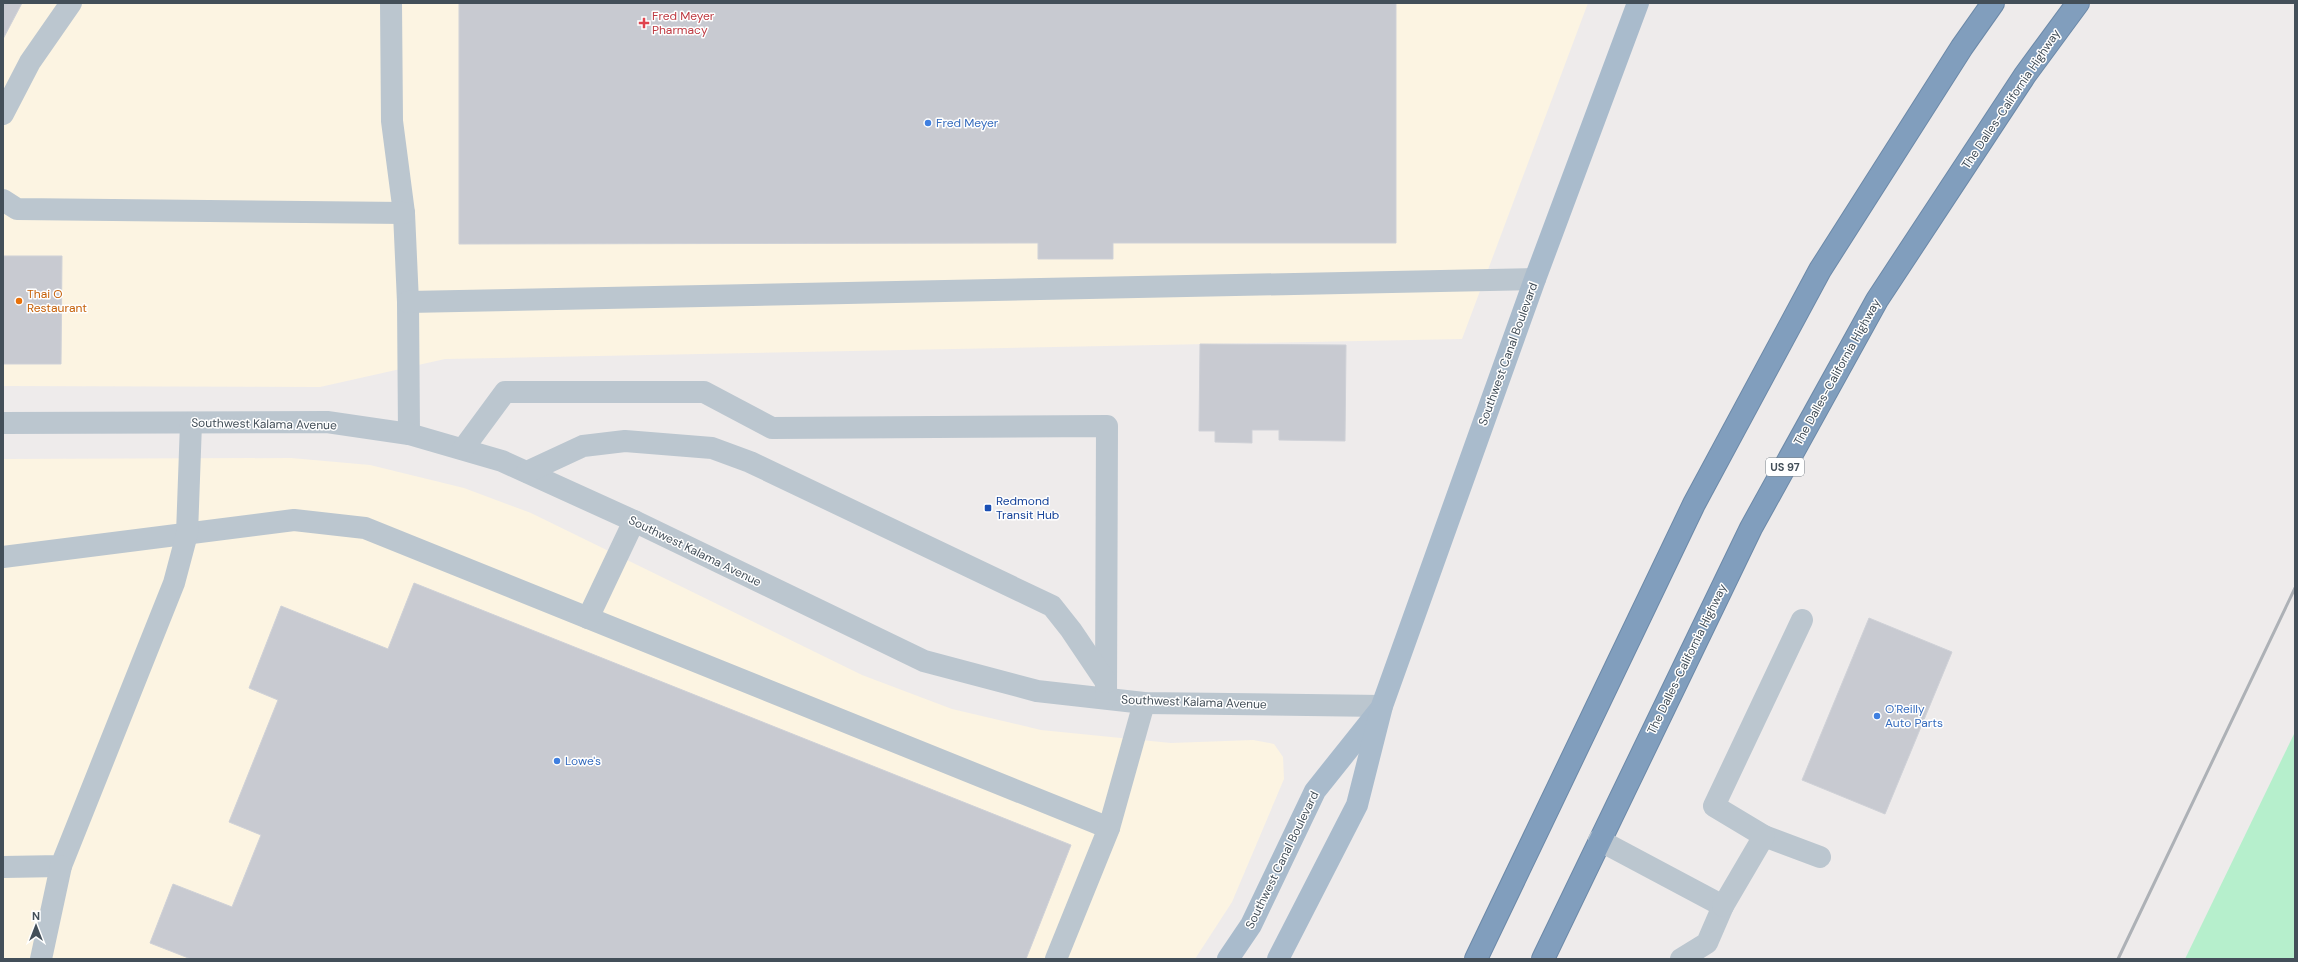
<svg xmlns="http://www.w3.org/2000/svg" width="2298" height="962" font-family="'DM Sans',sans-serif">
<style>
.commercial{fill:#fcf4e2}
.green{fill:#b6efcc}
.building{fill:#c8cad1;stroke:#cfd1d7}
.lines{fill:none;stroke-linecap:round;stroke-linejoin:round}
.highway-casing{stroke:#6c89a8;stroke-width:24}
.minor{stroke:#bbc6cf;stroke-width:22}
.major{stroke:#a9bbcc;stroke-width:22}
.highway{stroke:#819ebd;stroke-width:22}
.rail{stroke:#adb1b6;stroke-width:3}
.health-dot{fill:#e0444e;stroke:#fff;stroke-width:1.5}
.shop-dot{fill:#3f7fe0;stroke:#fff;stroke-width:1.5}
.food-dot{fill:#e8710a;stroke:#fff;stroke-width:1.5}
.transit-dot{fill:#1a4fb4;stroke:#fff;stroke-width:1.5}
.labels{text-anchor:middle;stroke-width:3;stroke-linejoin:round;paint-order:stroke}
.shield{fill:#fff;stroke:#7b848b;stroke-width:1}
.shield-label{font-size:11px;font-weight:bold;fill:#434f59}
.health-label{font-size:12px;fill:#be3a42;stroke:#fff;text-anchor:start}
.street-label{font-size:12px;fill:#434f59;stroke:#fff}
.shop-label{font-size:12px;fill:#366cbe;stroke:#fff;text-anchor:start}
.food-label{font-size:12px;fill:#c56008;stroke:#fff;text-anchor:start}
.transit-label{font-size:12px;fill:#164399;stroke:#fff;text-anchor:start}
</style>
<rect width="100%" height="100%" fill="#eeebeb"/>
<!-- commercial -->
<g class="commercial">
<path d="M3,3H1588L1462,339L445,359L320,387L3,386Z"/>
<path d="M291,458L370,465L464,488L531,513L862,675L952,709L1041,730L1171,743L1253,740L1274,744L1283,757L1284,779L1232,902L1195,959H3V459Z"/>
</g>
<!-- green -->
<path class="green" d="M2295,732V959H2185Z"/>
<!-- building -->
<g class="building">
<path d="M3,3H22L3,39Z"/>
<path d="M459,3H1396V243H1113V259H1038V243L459,244Z"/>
<path d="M3,256H62L61,364H3Z"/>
<path d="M1200,344L1346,345L1345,441L1279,440V430H1252V443L1215,442V431H1199Z"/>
<path d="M414,583L1071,845L1026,959H191L150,943L173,884L232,907L261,835L229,822L278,700L249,688L281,606L388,649Z"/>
<path d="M1869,618L1952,652L1885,814L1802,780Z"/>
</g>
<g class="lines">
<defs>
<g id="highway">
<path d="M1476,959L1694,504L1820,270L1962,47L1993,3"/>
<path d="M1543,959L1751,528L1877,300L2025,75L2078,3"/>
</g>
</defs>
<!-- highway casing -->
<use href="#highway" class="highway-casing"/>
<!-- minor -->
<g class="minor">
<path d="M391,3L392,121L404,213L408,302L409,434"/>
<path d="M3,114L30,62L71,3"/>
<path d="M3,200L17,209L404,213"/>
<path d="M408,302L1535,279"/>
<path d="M3,423L327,422L409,434L502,461L634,521L924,661L1037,691L1144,703L1382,706"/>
<path d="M463,449L505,392H704L772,428L1107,426L1106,698"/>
<path d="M527,472L583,446L625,441L712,448L750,462L1052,606L1071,630L1106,682"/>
<path d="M3,557L294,520L365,528L1109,828"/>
<path d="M588,618L634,521"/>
<path d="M1764,836L1820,857"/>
<path d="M1599,840L1723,906L1707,943L1681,959"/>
<path d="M3,867L61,866L174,583L187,534L191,423"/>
<path d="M1723,906L1764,836L1714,806L1802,620"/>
<path d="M41,959L61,866"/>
<path d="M1056,959L1109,828L1144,703"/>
</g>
<!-- major -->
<g class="major">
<path d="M1228,959L1251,925L1315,791L1378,712"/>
<path d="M1278,959L1357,805L1382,706L1535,279L1638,3"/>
</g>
<!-- highway -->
<use href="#highway" class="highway"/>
<!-- rail -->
<path class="rail" d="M2118,959L2295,588"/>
</g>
<!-- markers -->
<path class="health-dot" d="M642 17h4v4h4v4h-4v4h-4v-4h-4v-4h4z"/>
<g class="shop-dot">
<circle cx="928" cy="123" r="4"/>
<circle cx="1877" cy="716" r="4"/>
<circle cx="557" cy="761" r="4"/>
</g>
<circle class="food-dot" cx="19" cy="301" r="4"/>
<rect class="transit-dot" x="984" y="504" width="8" height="8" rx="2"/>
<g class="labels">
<!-- shield labels -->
<rect class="shield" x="1766" y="458" width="38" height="18" rx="3"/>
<g class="shield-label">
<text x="1785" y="471">US 97</text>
</g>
<!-- health labels -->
<g class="health-label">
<text x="652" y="20">Fred Meyer<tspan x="652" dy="14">Pharmacy</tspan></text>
</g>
<!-- street labels -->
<g class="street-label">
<text transform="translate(2011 99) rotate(-56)" y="4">The Dalles-California Highway</text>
<text transform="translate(1508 354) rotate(-70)" y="4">Southwest Canal Boulevard</text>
<text transform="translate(1837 372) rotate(-61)" y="4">The Dalles-California Highway</text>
<text transform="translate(264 424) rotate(1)" y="4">Southwest Kalama Avenue</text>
<text transform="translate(695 551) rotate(26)" y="4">Southwest Kalama Avenue</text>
<text transform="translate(1687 659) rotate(-64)" y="4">The Dalles-California Highway</text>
<text transform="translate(1194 702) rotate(2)" y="4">Southwest Kalama Avenue</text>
<text transform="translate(1282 860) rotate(-64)" y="4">Southwest Canal Boulevard</text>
</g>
<!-- shop labels -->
<g class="shop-label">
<text x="936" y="127">Fred Meyer</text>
<text x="1885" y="713">O'Reilly<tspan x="1885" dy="14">Auto Parts</tspan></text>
<text x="565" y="765">Lowe's</text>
</g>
<!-- food labels -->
<g class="food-label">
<text x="27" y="298">Thai O<tspan x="27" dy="14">Restaurant</tspan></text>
</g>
<!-- transit labels -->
<g class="transit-label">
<text x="996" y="505">Redmond<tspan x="996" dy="14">Transit Hub</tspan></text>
</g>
</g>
<!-- border -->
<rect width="2298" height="962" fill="none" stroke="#434f59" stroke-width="8"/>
<!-- north arrow -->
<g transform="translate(36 926)" stroke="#ffffff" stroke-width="3" paint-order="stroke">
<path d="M0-3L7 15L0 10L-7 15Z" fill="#434f59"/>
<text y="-6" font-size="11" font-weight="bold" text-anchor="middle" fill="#434f59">N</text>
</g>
</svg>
